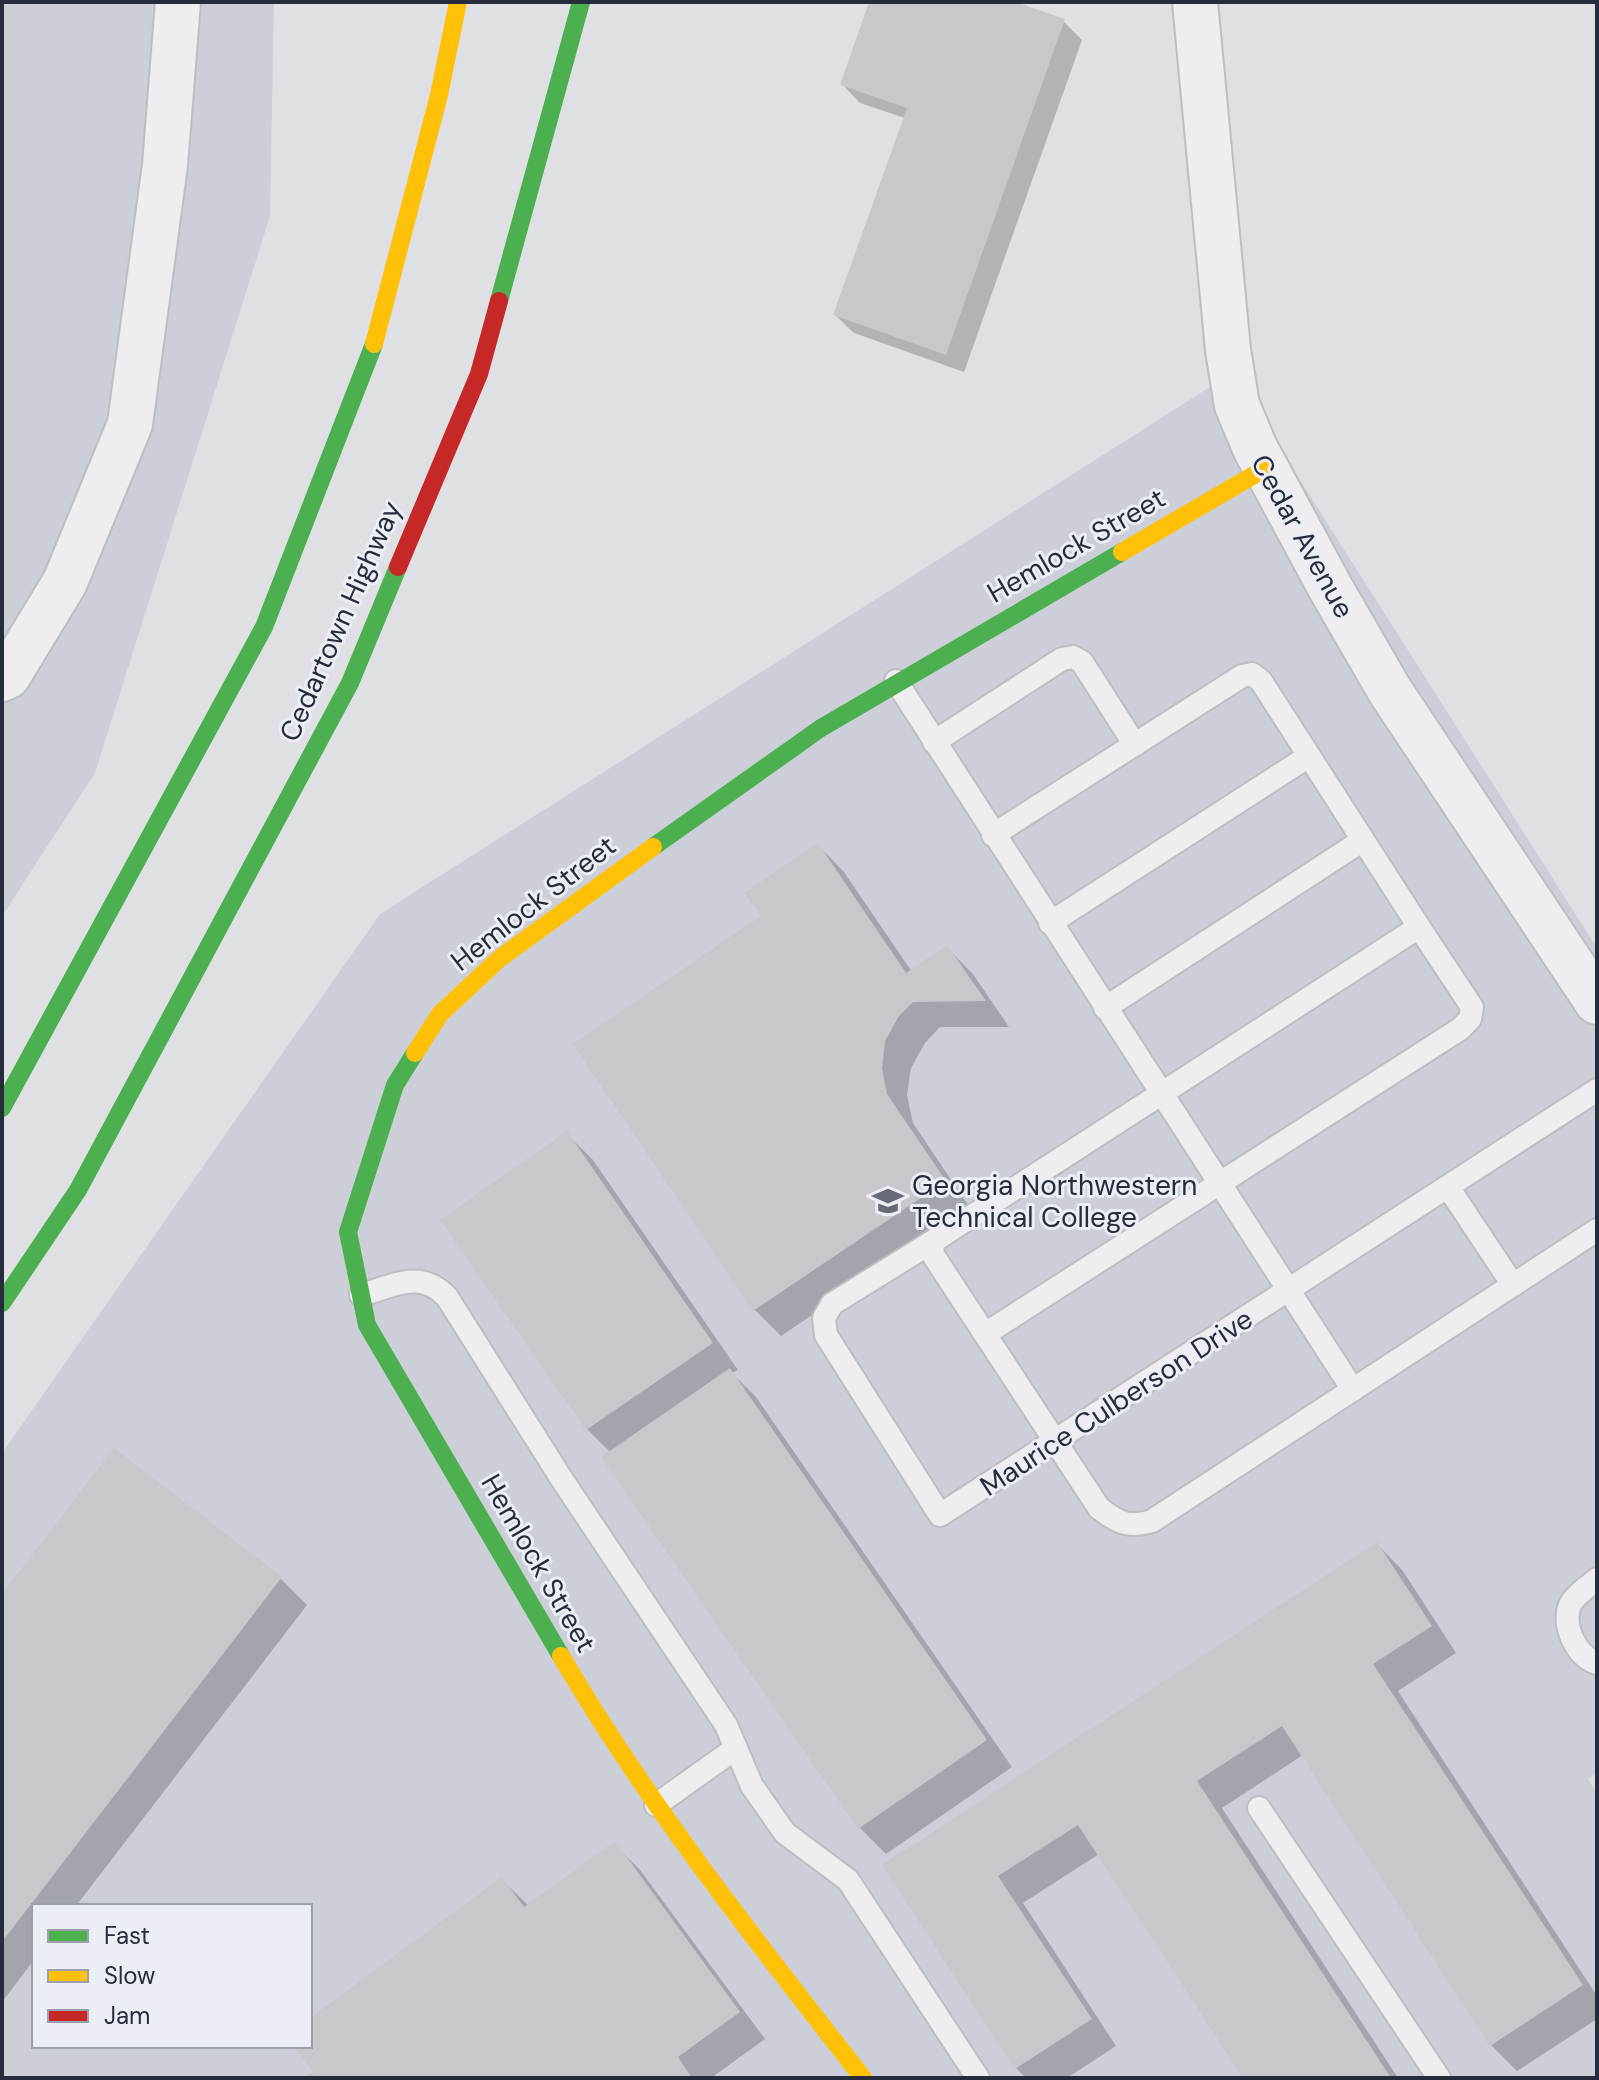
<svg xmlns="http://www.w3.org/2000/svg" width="1599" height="2080" font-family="'DM Sans',sans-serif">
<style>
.built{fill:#cccfd7;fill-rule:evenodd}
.shadow{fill:#0003}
.building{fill:#c7c8cc}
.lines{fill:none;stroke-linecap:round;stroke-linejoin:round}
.lane-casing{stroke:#bdbec2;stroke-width:26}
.street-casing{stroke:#bdbec2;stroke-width:48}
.lane{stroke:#eeeef1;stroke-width:22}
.street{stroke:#eeeef1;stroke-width:44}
.fast{stroke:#4caf50;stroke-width:18}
.slow{stroke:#ffc107;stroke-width:18}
.jam{stroke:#c62828;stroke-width:18}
.labels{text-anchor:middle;stroke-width:6;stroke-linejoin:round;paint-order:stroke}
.street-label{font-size:28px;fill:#262c3c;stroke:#ebeef4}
.poi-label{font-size:28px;fill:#262c3c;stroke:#ebeef4;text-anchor:start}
</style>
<rect width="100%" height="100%" fill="#dee0e4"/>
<!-- built -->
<g class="built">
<path d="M2,2H274L270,216L95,773L2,916Z"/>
<path d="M1232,373L1597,948V1773L1588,1779L1597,1793V2078H2V1453L380,914ZM34,1906H310V2046H34Z"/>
</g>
<!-- shadow -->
<g class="shadow">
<path d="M871,2H1009L1063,21L1082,40L964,372L854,333L835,315L905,118L860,103L842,84Z"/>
<path d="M818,845L844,872L912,972L947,948L973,974L1009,1027H940L925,1043L911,1068L907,1095L913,1123L970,1208L781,1336L755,1310L575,1045L764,917Z"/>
<path d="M567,1134L593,1160L738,1370L732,1373L756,1397L1012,1767L886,1854L860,1828L604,1457L611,1453L587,1429Z"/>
<path d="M114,1451L281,1579L307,1605L76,1906H34V1960L2,2002V1597Z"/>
<path d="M1377,1544L1403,1571L1456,1653L1398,1691L1597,1996V2019L1517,2071L1491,2045L1303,1755L1222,1808L1398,2078H1245L1099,1854L1023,1903L1116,2046L1067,2078H1026L1016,2068L885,1866Z"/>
<path d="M614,1844L640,1870L765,2039L711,2078H308L316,2072L297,2046H310V2020L502,1880L529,1906Z"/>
</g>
<!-- building -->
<g class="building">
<path d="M869,2H1015L1065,19L946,355L833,315L907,108L840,85Z"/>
<path d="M818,843L906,973L947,945L986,1001L913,1002L899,1016L885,1041L882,1068L887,1094L946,1181L753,1311L573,1044L761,916L744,893Z"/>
<path d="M567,1131L713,1343L586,1430L440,1220Z"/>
<path d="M730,1368L987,1740L858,1829L601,1457Z"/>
<path d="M114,1448L282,1577L2,1942V1594Z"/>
<path d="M1377,1542L1432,1626L1373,1664L1583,1985L1490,2046L1282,1726L1197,1781L1391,2078H1243L1078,1825L998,1876L1092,2019L1015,2069L882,1865Z"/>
<path d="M615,1841L740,2012L678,2057L692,2078H305L313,2072L294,2046H310V2018L502,1877L524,1907Z"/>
</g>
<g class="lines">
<defs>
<g id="lane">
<path d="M896,681L1353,1390"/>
<path d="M934,742L1062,659L1073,657L1082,662L1135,745"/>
<path d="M993,835L1242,676L1252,674L1261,681L1419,927"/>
<path d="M1050,923L1309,756"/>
<path d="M1105,1008L1363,840"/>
<path d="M1448,1187L1513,1285"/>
<path d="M932,1242L832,1304L824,1318L826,1335L940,1515L1597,1090"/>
<path d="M361,1295C394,1286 420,1269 447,1297L561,1478L726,1725L752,1786L785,1833L848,1880L978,2078"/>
<path d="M985,1334L1460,1029L1470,1019L1472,1007L1419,927L932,1242L933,1255L1099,1508C1118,1523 1128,1528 1152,1521L1597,1230"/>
<path d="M1597,1579C1589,1586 1574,1596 1570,1605C1562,1626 1576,1656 1597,1663"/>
<path d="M656,1805L736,1748"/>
<path d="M1259,1808L1439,2078"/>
</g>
<g id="street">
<path d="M1195,2L1228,350L1237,405L1255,448L1331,589L1390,691L1597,1002"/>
<path d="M2,679L8,676L65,582L130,424L165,165L178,2"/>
</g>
</defs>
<!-- lane casing -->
<use href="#lane" class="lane-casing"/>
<!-- street casing -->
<use href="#street" class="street-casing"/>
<!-- lane -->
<use href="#lane" class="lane"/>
<!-- street -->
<use href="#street" class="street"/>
<!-- fast -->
<g class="fast">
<path d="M499,301L581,2"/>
<path d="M653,847L821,728L1122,552"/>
<path d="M415,1053L395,1085L348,1232L367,1325L561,1656"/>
<path d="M2,1108L264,627L374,344"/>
<path d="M2,1303L78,1190L350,683L398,567"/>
</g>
<!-- slow -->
<g class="slow">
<path d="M374,344L439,95L458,2"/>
<path d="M1122,552L1266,468"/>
<path d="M415,1053L440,1014L499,959L653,847"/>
<path d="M561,1656C649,1806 756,1941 863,2078"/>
</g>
<!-- jam -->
<path class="jam" d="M398,567L479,374L499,301"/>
</g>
<!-- icons -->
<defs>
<symbol id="university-bare" viewBox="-9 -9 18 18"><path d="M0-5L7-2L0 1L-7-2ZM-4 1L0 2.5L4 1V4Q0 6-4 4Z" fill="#666b77" stroke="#ebeef4" stroke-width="2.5" paint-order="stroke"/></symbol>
</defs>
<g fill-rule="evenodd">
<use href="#university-bare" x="866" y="1179" width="44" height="44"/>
</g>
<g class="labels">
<!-- street labels -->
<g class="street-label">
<text transform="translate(1303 536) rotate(61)" y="10">Cedar Avenue</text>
<text transform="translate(1076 545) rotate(-30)" y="10">Hemlock Street</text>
<text transform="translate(340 621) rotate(-66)" y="10">Cedartown Highway</text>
<text transform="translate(533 903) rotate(-38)" y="10">Hemlock Street</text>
<text transform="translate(1116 1402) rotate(-33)" y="10">Maurice Culberson Drive</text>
<text transform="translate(539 1563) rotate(60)" y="10">Hemlock Street</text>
</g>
<!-- poi labels -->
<g class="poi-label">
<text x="912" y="1195">Georgia Northwestern<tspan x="912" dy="32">Technical College</tspan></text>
</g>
</g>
<!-- border -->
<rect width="1599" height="2080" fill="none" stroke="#262c3c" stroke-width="8"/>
<!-- legend -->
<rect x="32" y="1904" width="280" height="144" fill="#ebeef4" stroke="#9ca0aa" stroke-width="2"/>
<rect x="48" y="1930" width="40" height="12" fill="#4caf50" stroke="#9ca0aa" stroke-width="2"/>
<text x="104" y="1944" font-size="24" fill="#262c3c">Fast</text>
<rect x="48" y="1970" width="40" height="12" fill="#ffc107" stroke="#9ca0aa" stroke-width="2"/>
<text x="104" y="1984" font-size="24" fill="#262c3c">Slow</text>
<rect x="48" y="2010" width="40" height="12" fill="#c62828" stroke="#9ca0aa" stroke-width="2"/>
<text x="104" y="2024" font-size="24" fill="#262c3c">Jam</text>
</svg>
